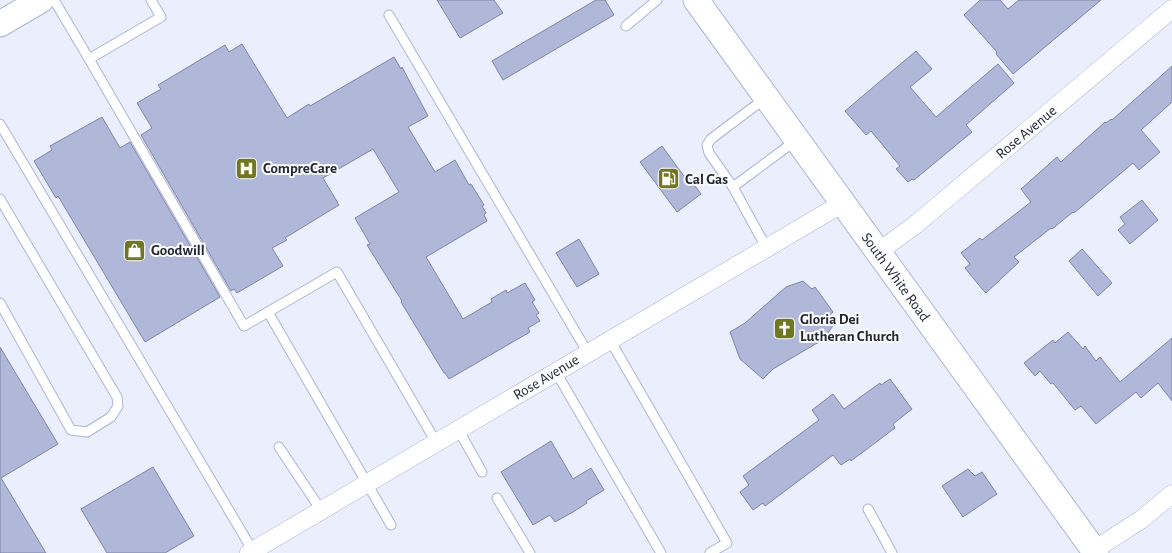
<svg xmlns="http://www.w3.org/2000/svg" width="1172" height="553" font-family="'Alegreya Sans',sans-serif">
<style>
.building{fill:#b0b8da;stroke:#7e85a6}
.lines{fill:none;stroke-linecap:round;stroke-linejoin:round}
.lane-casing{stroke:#acb4d6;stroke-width:11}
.street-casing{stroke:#acb4d6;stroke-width:19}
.secondary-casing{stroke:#acb4d6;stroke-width:27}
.lane{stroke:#fff;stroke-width:9}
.street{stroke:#fff;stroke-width:18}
.secondary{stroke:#fff;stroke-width:25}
.labels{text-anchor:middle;stroke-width:4;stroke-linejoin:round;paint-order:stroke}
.street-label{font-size:15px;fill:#242734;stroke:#fcfcfc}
.poi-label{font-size:15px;font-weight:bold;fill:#242734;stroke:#fcfcfc;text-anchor:start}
</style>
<rect width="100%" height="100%" fill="#ebeefd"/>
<!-- building -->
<g class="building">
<path d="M437,0H494L503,13L460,38Z"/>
<path d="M596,0H605L614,15L503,80L492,61Z"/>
<path d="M980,0H1000L1008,9L1019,0H1101L1013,74L996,54L997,52L964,15Z"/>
<path d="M242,44L287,118L309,104L310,106L394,57L401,69L402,67L428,116L408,127L435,172L455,160L469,185L471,184L484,205L482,206L486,213L484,215L487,221L426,257L463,319L492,302L491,299L506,290L507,293L525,283L535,300L532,302L539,313L536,315L540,321L528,328L530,332L449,379L445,373H444L401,302L402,301L367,245L370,244L355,218L399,192L373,149L323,178L339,205L285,238L287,240L272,248L283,266L237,293L234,289L231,291L141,135L152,128L137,103L161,89L158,85L225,45L229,52Z"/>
<path d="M916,51L932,69L910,87L936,117L998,64L1014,83L966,125L972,132L914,180L912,179L908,182L896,169L900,166L871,131L866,135L845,111Z"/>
<path d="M1172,66V102L1141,130L1160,152L1139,170L1133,163L1074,213L1073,212L1052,229L1051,228L1014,257L1019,262L986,293L982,289L965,268L970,264L961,253L980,238L982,240L1031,202L1021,189L1057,157L1061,162L1105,122L1106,123L1111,119L1112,120Z"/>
<path d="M102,117L120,148L130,142L220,297L145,342L58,196L56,198L34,161L52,150L50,146Z"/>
<path d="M662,146L686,179L689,178L701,194L677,212L640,162Z"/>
<path d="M1142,200L1158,220L1130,244L1118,230L1125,224L1120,217Z"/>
<path d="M579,239L599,274L577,287L556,253Z"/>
<path d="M1082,249L1112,283L1098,296L1069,261Z"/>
<path d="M803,281L812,289L815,287L833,312L830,315L834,324L824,339L773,369L763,379L740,359L730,332L745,323L786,287Z"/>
<path d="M1068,332L1083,349L1085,346L1096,361L1100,357L1120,382L1172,338V401L1158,383L1141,398L1136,392L1096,424L1081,406L1075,410L1053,383L1051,384L1040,371L1035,376L1024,363L1053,340L1055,343Z"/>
<path d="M0,347L58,444L1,478L46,553H0Z"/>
<path d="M890,379L912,409L893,424L895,428L851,461L850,459L841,465L833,455L765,506L763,503L753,510L740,492L749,485L743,476L819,420L812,410L833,394L844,409L880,383L881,385Z"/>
<path d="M551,441L573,479L591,468L604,490L586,501L587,503L573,512L555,522L550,515L533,525L501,472Z"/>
<path d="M153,467L194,536L165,553H107L81,509Z"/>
<path d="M968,469L975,476L982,472L997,494L963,517L942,486Z"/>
</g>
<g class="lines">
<defs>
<g id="lane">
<path d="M54,0L89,59L161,17L151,0"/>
<path d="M389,15L588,353"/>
<path d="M626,26L657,0"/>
<path d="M89,59L244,326L268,312"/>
<path d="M764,99L711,139L707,145L709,153L733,187L766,247"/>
<path d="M0,124L253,551"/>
<path d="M733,187L795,141"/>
<path d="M0,199L117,397L118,406L111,417L87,432L71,430L0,303"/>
<path d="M610,340L727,543L710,553"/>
<path d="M556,372L661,553"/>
<path d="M458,429L482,472"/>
<path d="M279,447L321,510"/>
<path d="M497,498L530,553"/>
<path d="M868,509L892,553"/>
<path d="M391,525L268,312L337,272L436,442"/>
</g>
<g id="street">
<path d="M878,252L915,225L1172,9"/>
<path d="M1094,550L1142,519L1172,494"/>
<path d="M249,553L843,203"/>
</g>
<g id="secondary">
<path d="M696,0L1096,553"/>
<path d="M0,24L41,0"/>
</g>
</defs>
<!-- lane casing -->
<use href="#lane" class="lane-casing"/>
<!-- street casing -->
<use href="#street" class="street-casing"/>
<!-- secondary casing -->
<use href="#secondary" class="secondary-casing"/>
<!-- lane -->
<use href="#lane" class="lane"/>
<!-- street -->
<use href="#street" class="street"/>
<!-- secondary -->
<use href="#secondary" class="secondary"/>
</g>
<!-- icons -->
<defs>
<symbol id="hospital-square" viewBox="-11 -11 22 22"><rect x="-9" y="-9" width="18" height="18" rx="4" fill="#707720" stroke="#fcfcfc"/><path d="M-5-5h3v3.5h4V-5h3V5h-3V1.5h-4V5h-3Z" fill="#fff"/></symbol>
<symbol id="fuel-square" viewBox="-11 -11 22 22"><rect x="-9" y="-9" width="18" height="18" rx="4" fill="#707720" stroke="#fcfcfc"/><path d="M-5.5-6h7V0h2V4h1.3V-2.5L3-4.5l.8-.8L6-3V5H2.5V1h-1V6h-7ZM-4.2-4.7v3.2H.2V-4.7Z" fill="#fff"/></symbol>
<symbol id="shop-square" viewBox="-11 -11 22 22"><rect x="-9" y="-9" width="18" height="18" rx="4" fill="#707720" stroke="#fcfcfc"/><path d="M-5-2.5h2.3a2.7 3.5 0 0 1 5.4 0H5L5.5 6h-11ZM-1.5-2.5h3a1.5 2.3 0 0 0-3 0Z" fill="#fff"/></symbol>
<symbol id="church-square" viewBox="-11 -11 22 22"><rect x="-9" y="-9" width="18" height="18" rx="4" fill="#707720" stroke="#fcfcfc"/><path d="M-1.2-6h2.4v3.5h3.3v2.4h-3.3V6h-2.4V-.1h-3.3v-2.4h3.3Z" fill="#fff"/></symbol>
</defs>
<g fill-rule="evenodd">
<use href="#hospital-square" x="234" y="156" width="25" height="25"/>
<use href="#fuel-square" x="656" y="166" width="25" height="25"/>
<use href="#shop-square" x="122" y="238" width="25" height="25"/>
<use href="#church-square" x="772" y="316" width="25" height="25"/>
</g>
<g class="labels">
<!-- street labels -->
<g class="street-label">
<text transform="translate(1026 132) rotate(-40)" y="5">Rose Avenue</text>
<text transform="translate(896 277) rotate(54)" y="5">South White Road</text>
<text transform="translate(546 377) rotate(-31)" y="5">Rose Avenue</text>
</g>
<!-- poi labels -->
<g class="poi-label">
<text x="263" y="173">CompreCare</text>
<text x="685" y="184">Cal Gas</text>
<text x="151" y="255">Goodwill</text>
<text x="800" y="324">Gloria Dei<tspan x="800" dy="17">Lutheran Church</tspan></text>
</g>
</g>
</svg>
